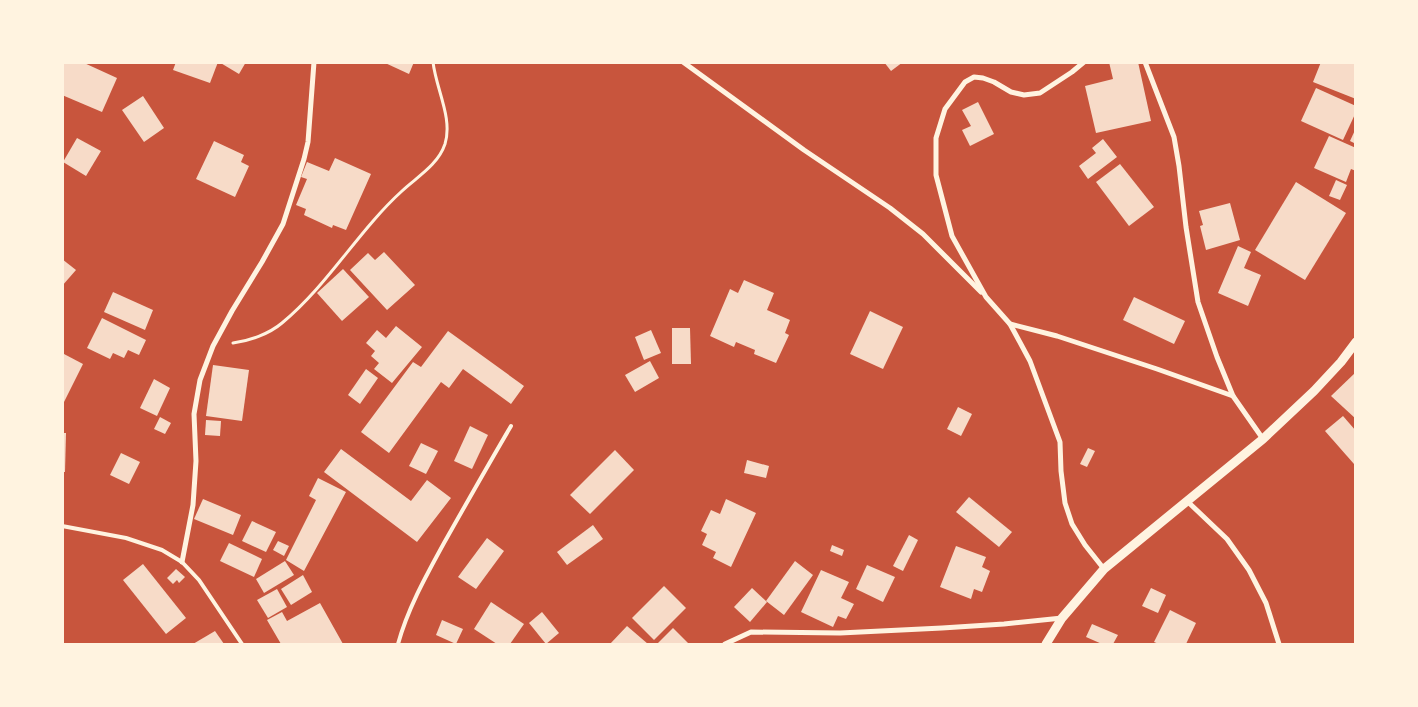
<svg xmlns="http://www.w3.org/2000/svg" width="1418" height="707" font-family="Mulish,sans-serif">
<style>
.building{fill:#f7dbc8}
.lines{fill:none;stroke-linecap:round;stroke-linejoin:round}
.path{stroke:#fff3e0;stroke-width:3}
.service{stroke:#fff3e0;stroke-width:4}
.minor{stroke:#fff3e0;stroke-width:5}
.tertiary{stroke:#fff3e0;stroke-width:9}
</style>
<rect width="100%" height="100%" fill="#c8553d"/>
<!-- building -->
<g class="building">
<path d="M62,62H82L117,78L102,112L62,95Z"/>
<path d="M176,62H218L210,83L173,70Z"/>
<path d="M219,62H246L239,74Z"/>
<path d="M383,62H414L409,74Z"/>
<path d="M884,62H903L891,71Z"/>
<path d="M1109,62H1138L1151,121L1096,133L1085,86L1113,79Z"/>
<path d="M1321,62H1356V99L1313,82Z"/>
<path d="M1316,88L1356,106V112L1343,140L1301,121Z"/>
<path d="M143,96L164,128L144,142L122,110Z"/>
<path d="M978,102L994,134L970,146L962,130L971,126L962,110Z"/>
<path d="M1356,128V144L1350,141Z"/>
<path d="M1329,136L1356,148V171L1351,169L1346,182L1314,168Z"/>
<path d="M77,138L101,151L86,176L63,162Z"/>
<path d="M1103,139L1117,157L1088,179L1079,166L1096,153L1092,148Z"/>
<path d="M214,141L244,155L241,162L249,166L235,197L196,179Z"/>
<path d="M335,158L371,174L346,230L333,225L332,228L304,215L306,209L296,205L307,179L301,177L307,162L329,171Z"/>
<path d="M1120,164L1154,207L1129,226L1096,182Z"/>
<path d="M1336,180L1347,185L1340,200L1329,196Z"/>
<path d="M1296,182L1346,213L1305,280L1255,250Z"/>
<path d="M1230,203L1240,240L1206,250L1200,226L1203,225L1199,211Z"/>
<path d="M1238,246L1251,252L1244,268L1261,275L1248,306L1218,293Z"/>
<path d="M384,252L415,285L387,310L350,270L368,253L375,260Z"/>
<path d="M62,259L76,270L62,286Z"/>
<path d="M343,269L369,297L342,321L317,293Z"/>
<path d="M744,280L774,293L767,310L790,320L785,333L789,335L776,363L754,354L755,350L736,342L734,347L710,336L730,289L738,293Z"/>
<path d="M113,292L153,310L145,330L104,312Z"/>
<path d="M1134,297L1185,321L1174,344L1123,320Z"/>
<path d="M870,311L903,327L883,369L850,354Z"/>
<path d="M102,318L146,340L139,355L128,350L124,358L113,353L110,359L87,348Z"/>
<path d="M396,326L422,347L392,383L374,369L379,363L371,356L375,351L366,343L377,330L386,338Z"/>
<path d="M672,328H690L691,364H672Z"/>
<path d="M651,330L661,353L644,360L635,337Z"/>
<path d="M448,331L524,386L511,404L463,369L449,388L441,382L389,453L361,432L413,362L421,367Z"/>
<path d="M64,354L83,364L62,406V357Z"/>
<path d="M650,361L659,378L635,392L625,375Z"/>
<path d="M213,365L249,370L242,421L206,416Z"/>
<path d="M366,369L378,378L360,404L348,395Z"/>
<path d="M1356,372V419L1331,396Z"/>
<path d="M154,379L170,388L157,416L140,408Z"/>
<path d="M958,407L972,414L961,436L947,429Z"/>
<path d="M1343,416L1356,431V463L1354,464L1325,431Z"/>
<path d="M160,417L171,423L165,434L154,429Z"/>
<path d="M206,420L221,421L220,436L205,435Z"/>
<path d="M470,426L488,435L472,469L454,461Z"/>
<path d="M62,433H66L65,472H62Z"/>
<path d="M421,443L438,451L426,474L409,466Z"/>
<path d="M1088,448L1095,451L1087,467L1080,464Z"/>
<path d="M341,449L411,501L427,480L451,498L417,542L324,472Z"/>
<path d="M615,450L634,470L590,514L570,495Z"/>
<path d="M121,453L140,462L129,484L110,475Z"/>
<path d="M747,460L769,466L766,478L744,473Z"/>
<path d="M318,478L346,492L304,571L286,560L316,500L309,496Z"/>
<path d="M969,497L1012,532L999,547L956,512Z"/>
<path d="M203,499L241,515L233,535L194,519Z"/>
<path d="M726,499L756,513L731,567L713,558L716,552L702,545L707,534L701,531L711,510L720,514Z"/>
<path d="M252,521L276,532L266,552L242,541Z"/>
<path d="M593,525L603,539L567,565L557,552Z"/>
<path d="M909,535L918,540L903,571L893,566Z"/>
<path d="M487,538L504,551L476,589L458,577Z"/>
<path d="M278,541L289,546L284,556L273,550Z"/>
<path d="M229,543L262,559L254,577L220,561Z"/>
<path d="M832,545L844,550L842,556L830,551Z"/>
<path d="M956,546L986,557L982,567L990,571L982,592L974,589L971,599L940,587Z"/>
<path d="M285,561L294,575L264,593L256,579Z"/>
<path d="M795,561L813,575L784,615L766,601Z"/>
<path d="M143,564L186,618L166,634L123,580Z"/>
<path d="M867,565L895,577L883,602L856,589Z"/>
<path d="M176,569L185,577L179,583L177,580L173,584L167,578Z"/>
<path d="M821,570L849,582L841,598L854,604L846,619L838,616L833,627L801,612Z"/>
<path d="M303,575L312,592L291,605L281,589Z"/>
<path d="M664,586L686,608L654,640L632,618Z"/>
<path d="M752,588L767,602L750,622L734,607Z"/>
<path d="M1151,588L1166,595L1158,613L1142,606Z"/>
<path d="M277,589L287,607L268,618L257,600Z"/>
<path d="M491,602L524,624L510,644H497L474,629Z"/>
<path d="M320,603L343,644H281L267,620L282,612L287,621Z"/>
<path d="M1170,610L1196,623L1186,644H1159L1154,642Z"/>
<path d="M542,612L559,633L546,644L529,623Z"/>
<path d="M442,620L463,629L456,644L436,635Z"/>
<path d="M1092,624L1118,635L1113,644H1102L1086,637Z"/>
<path d="M627,626L648,644H610Z"/>
<path d="M673,628L689,644H659L658,643Z"/>
<path d="M215,631L224,644H193Z"/>
</g>
<g class="lines">
<!-- path -->
<path class="path" d="M233,343C249,341 269,334 282,323C328,285 358,231 402,191C417,177 438,165 445,144C453,118 436,89 433,62"/>
<!-- service -->
<g class="service">
<path d="M62,526L126,538L162,550L182,562L199,580L242,644"/>
<path d="M398,644C408,608 426,576 444,543C466,504 488,465 511,426"/>
</g>
<!-- minor -->
<g class="minor">
<path d="M683,62L804,150L890,208L923,234L981,292"/>
<path d="M1084,62L1072,72L1040,93L1024,95L1011,92L994,82L983,78L974,77L965,82L945,109L936,138V175L952,236L986,297L1010,324L1030,361L1060,442L1061,471L1065,503L1072,524L1085,545L1104,569"/>
<path d="M1145,62L1174,137L1179,166L1186,227L1198,302L1217,357L1233,396L1263,439"/>
<path d="M1010,324L1057,336L1157,369L1233,396"/>
<path d="M1187,501L1227,539L1249,570L1266,603L1279,644"/>
<path d="M182,562L193,505L196,461L194,414L200,380L213,346L232,311L262,262L283,224L304,159L308,142L314,62"/>
<path d="M725,644L751,632L840,633L942,628L1004,624L1062,618"/>
</g>
<!-- tertiary -->
<path class="tertiary" d="M1046,644L1062,618L1104,569L1263,439L1314,391L1341,362L1356,342"/>
</g>
<!-- border -->
<rect width="1418" height="707" fill="none" stroke="#fff3e0" stroke-width="128"/>
</svg>
